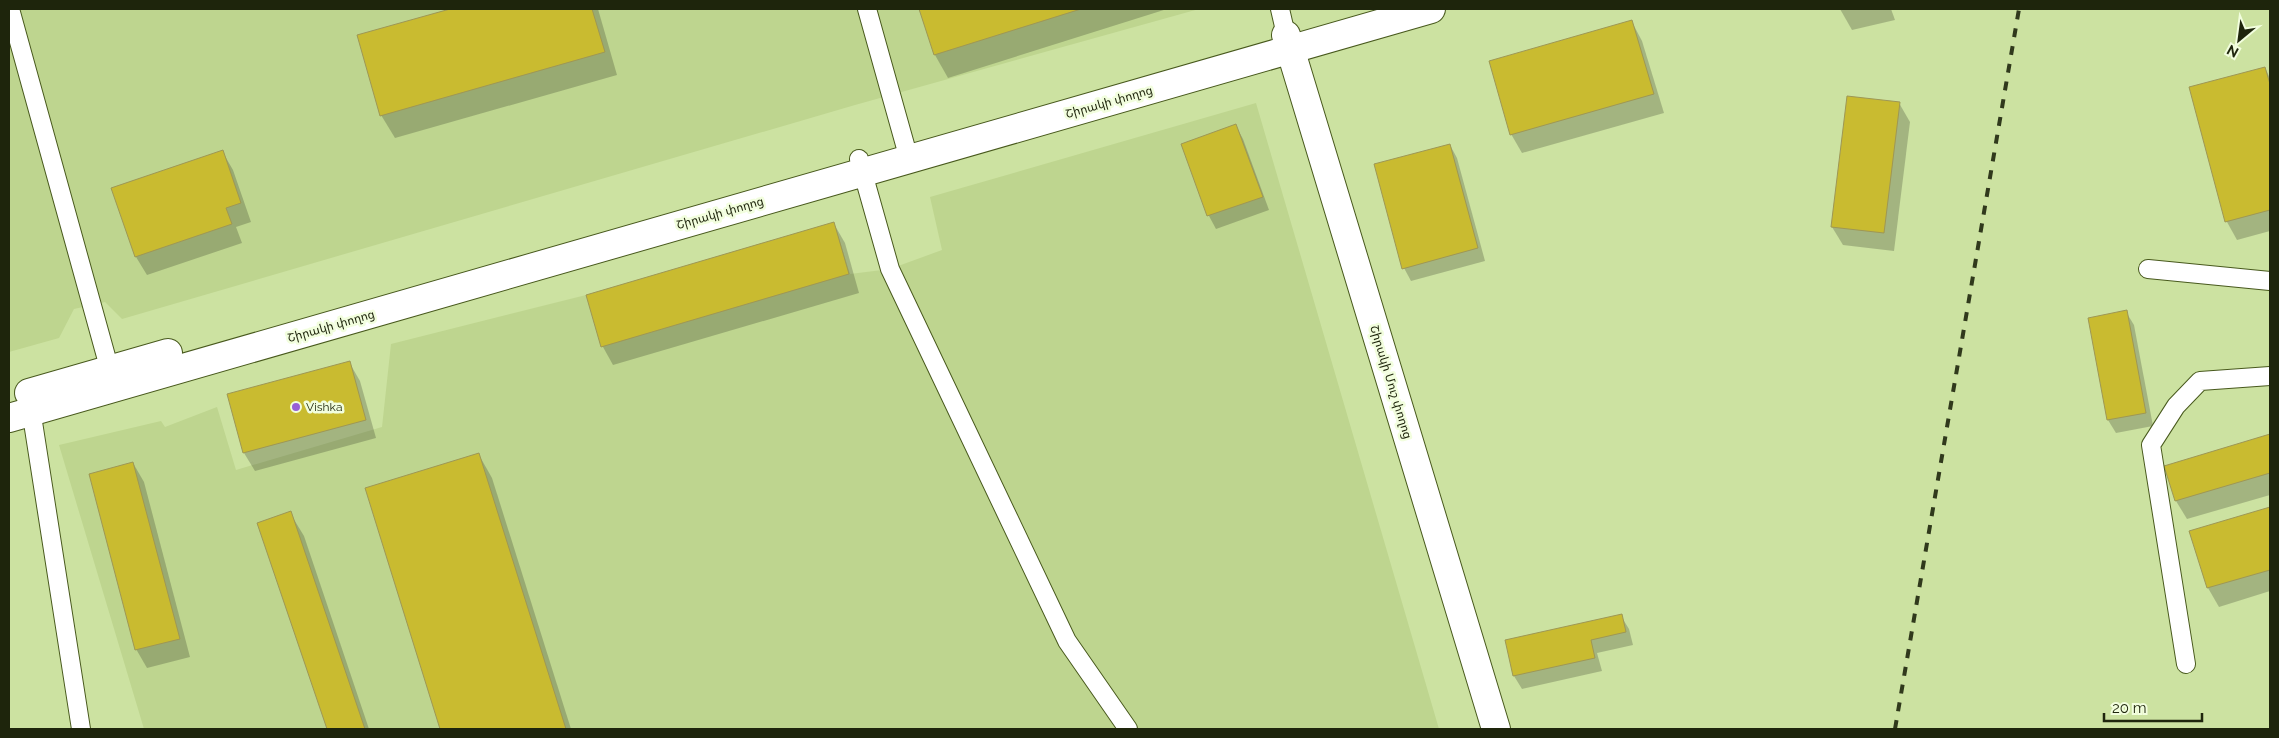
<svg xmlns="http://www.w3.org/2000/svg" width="2279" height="738" font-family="Raleway,'Noto Sans Armenian',sans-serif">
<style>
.built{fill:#bed58f}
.shadow{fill:#0003}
.building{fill:#c9bb30;stroke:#9e9755}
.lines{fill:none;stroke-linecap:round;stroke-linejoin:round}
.service-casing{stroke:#48591d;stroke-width:20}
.minor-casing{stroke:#48591d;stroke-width:30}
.secondary-casing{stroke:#48591d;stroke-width:30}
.service{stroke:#fff;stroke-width:18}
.minor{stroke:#fff;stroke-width:28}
.secondary{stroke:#fff;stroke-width:28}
.rail{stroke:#30391c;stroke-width:4;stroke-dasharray:9 9;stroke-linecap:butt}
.poi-dot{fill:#975ed6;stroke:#f2fede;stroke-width:2}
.labels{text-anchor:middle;stroke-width:5;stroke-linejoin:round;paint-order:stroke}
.street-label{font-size:12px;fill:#1e250c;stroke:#f2fede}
.poi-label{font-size:12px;fill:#1e250c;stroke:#f2fede;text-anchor:start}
</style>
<rect width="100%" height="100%" fill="#cce2a1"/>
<!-- built -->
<g class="built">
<path d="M9,9H1199L855,105L122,319L105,302L74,309L59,338L9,352Z"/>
<path d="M1256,103L1439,729H144L59,445L161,421L165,427L217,407L236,470L382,427L391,344L586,295L834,222L850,274L890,269L942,250L930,197Z"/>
</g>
<!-- shadow -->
<g class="shadow">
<path d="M455,9H598L617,75L395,138L381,115L359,36Z"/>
<path d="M920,9H1167L948,78L935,55Z"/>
<path d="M1840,9H1891L1895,20L1852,30Z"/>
<path d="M1632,22L1642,41L1664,113L1522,153L1511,134Z"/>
<path d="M2265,68L2270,78V231L2237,240L2227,222Z"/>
<path d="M1899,103L1910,122L1894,251L1843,245L1832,227Z"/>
<path d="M1236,126L1243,139L1269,210L1216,229L1209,216L1183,145Z"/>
<path d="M1450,145L1457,158L1485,261L1411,281L1404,268Z"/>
<path d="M222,151L233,170L251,222L236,227L242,243L147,275L136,257L113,188Z"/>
<path d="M834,224L845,243L859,293L613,365L603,347L588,296Z"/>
<path d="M2126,312L2134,325L2153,426L2116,433L2108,420Z"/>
<path d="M349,362L360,381L376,438L255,471L244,453Z"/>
<path d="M2270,435V495L2187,519L2176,501L2166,466Z"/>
<path d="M479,455L492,478L571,729H441L366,489Z"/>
<path d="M133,463L144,482L190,657L147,668L136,649Z"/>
<path d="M2270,508V591L2219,607L2208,588L2191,532Z"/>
<path d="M290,513L304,536L369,729H328L258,524Z"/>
<path d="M1621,616L1629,629L1633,645L1597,653L1602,671L1522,689L1514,676L1507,641Z"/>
</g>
<!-- building -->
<g class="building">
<path d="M450,9H592L605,52L380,116L357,35Z"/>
<path d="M919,9H1081L934,55Z"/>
<path d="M1632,20L1654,94L1510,135L1489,61Z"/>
<path d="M2265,67L2270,84V210L2225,222L2189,87Z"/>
<path d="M1847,96L1900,102L1884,233L1831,227Z"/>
<path d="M1236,124L1263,197L1207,216L1181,144Z"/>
<path d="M1450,144L1478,248L1402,269L1374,164Z"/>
<path d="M223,150L241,203L226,208L232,224L135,257L111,188Z"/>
<path d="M834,222L849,274L601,347L586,295Z"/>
<path d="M2127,310L2146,413L2107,420L2088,318Z"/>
<path d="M350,361L366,420L243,453L227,394Z"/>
<path d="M2270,434V473L2175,501L2164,466Z"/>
<path d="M479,453L566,729H440L365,488Z"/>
<path d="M133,462L180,639L135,650L89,474Z"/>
<path d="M2270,507V570L2207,588L2189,531Z"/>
<path d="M291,511L365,729H327L257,523Z"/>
<path d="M1622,614L1626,632L1591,640L1595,658L1513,676L1505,640Z"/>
</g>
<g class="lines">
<defs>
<g id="service">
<path d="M10,9L112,378"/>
<path d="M867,9L909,159"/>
<path d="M1280,9L1286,35"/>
<path d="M859,159L890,269L1067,641L1128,729"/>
<path d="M2148,269L2270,281"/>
<path d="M30,403L81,729"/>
<path d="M2186,664L2151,445L2176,406L2200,381L2270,376"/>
</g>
<path id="minor" d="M1286,35L1496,729"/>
<g id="secondary">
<path d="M29,393L168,353"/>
<path d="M9,418L1431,9"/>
</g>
</defs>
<!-- service casing -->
<use href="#service" class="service-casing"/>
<!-- minor casing -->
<use href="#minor" class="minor-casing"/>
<!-- secondary casing -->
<use href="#secondary" class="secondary-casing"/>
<!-- service -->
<use href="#service" class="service"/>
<!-- minor -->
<use href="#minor" class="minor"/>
<!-- secondary -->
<use href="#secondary" class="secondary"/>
<!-- rail -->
<path class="rail" d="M1895,729L2019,9"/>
</g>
<!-- markers -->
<circle class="poi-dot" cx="296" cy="407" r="5"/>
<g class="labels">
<!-- street labels -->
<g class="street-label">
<text transform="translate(1109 102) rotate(-16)" y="4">Շիրակի փողոց</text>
<text transform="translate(720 213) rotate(-16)" y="4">Շիրակի փողոց</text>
<text transform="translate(331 326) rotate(-16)" y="4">Շիրակի փողոց</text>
<text transform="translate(1391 382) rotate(73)" y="4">Շիրակի Մուշ փողոց</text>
</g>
<!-- poi labels -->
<g class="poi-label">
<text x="306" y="411">Vishka</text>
</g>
</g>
<!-- border -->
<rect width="2279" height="738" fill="none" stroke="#1e250c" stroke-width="20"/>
<!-- north arrow -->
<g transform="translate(2239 40) rotate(209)" stroke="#f2fede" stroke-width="4" paint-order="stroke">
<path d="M0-4L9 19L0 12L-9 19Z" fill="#1e250c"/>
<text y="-8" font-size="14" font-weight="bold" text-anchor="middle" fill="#1e250c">N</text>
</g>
<!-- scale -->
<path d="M2104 713v8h98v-8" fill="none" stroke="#1e250c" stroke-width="2.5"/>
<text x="2112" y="713" font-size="15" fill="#1e250c" stroke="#f2fede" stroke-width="4" paint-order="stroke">20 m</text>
</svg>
